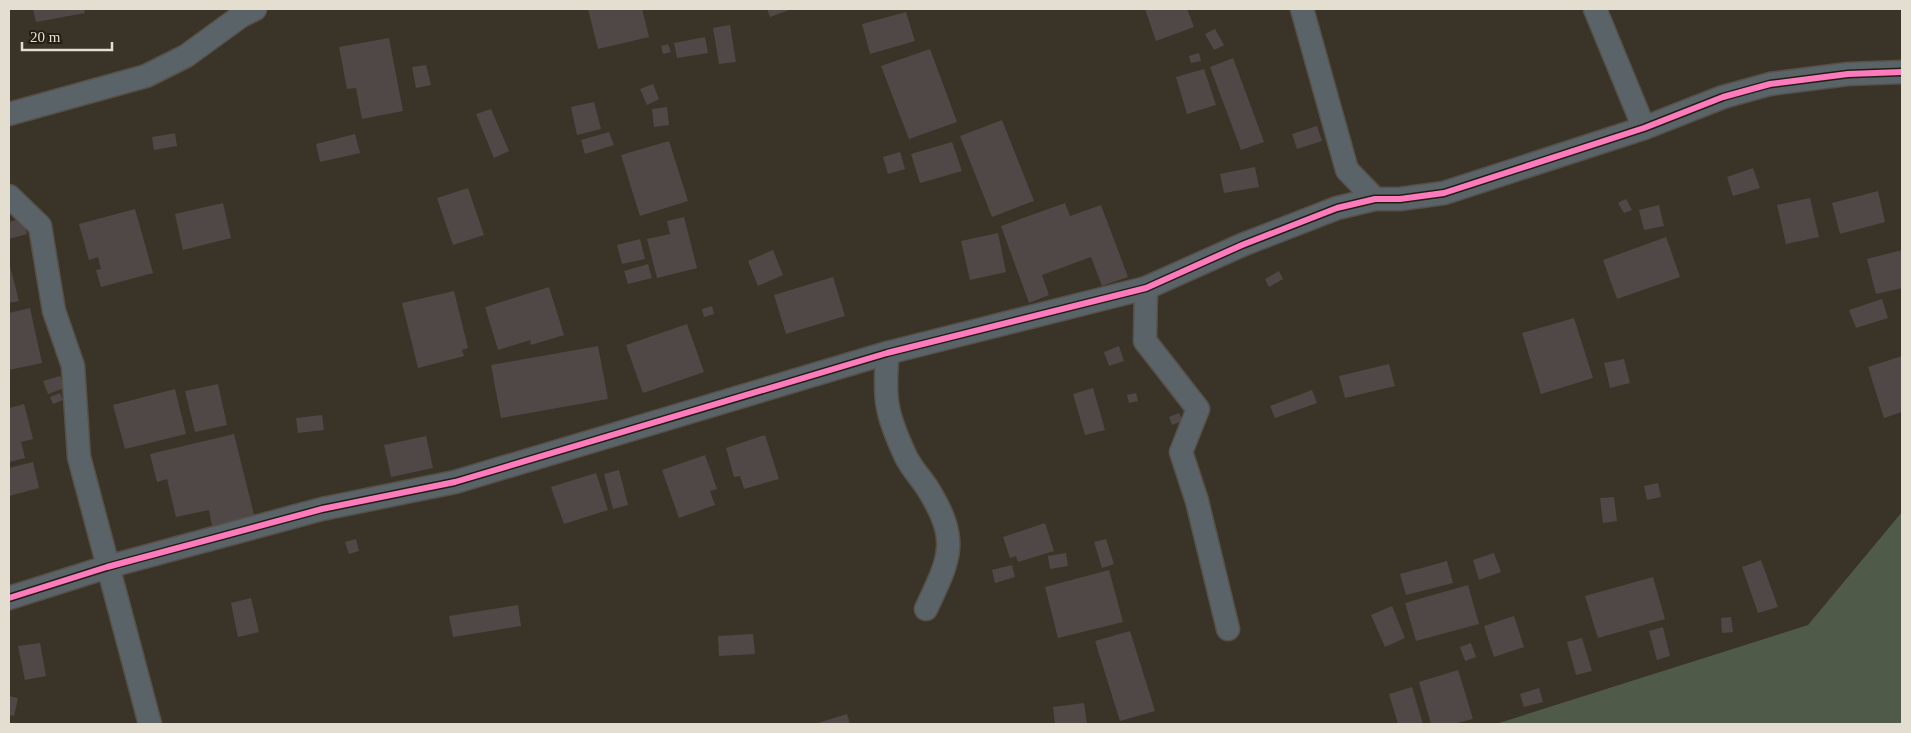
<svg xmlns="http://www.w3.org/2000/svg" width="1911" height="733" font-family="Georgia,serif">
<style>
.green{fill:#4f5b48}
.building{fill:#504846}
.lines{fill:none;stroke-linecap:round;stroke-linejoin:round}
.minor-casing{stroke:#565148;stroke-width:25}
.minor{stroke:#5a6367;stroke-width:22}
.cycleway-casing{stroke:#231e14;stroke-width:9}
.cycleway{stroke:#fd7abc;stroke-width:6}
</style>
<rect width="100%" height="100%" fill="#393328"/>
<!-- green -->
<path class="green" d="M1902,512V724H1496L1808,625Z"/>
<!-- building -->
<g class="building">
<path d="M33,9H84L85,13L36,22Z"/>
<path d="M588,9H642L649,37L598,49Z"/>
<path d="M767,9H788L789,10L770,17Z"/>
<path d="M1145,9H1187L1194,27L1156,41Z"/>
<path d="M906,12L915,41L870,54L862,24Z"/>
<path d="M730,25L736,62L719,64L713,28Z"/>
<path d="M1215,29L1224,45L1214,50L1205,34Z"/>
<path d="M705,37L708,53L677,58L674,43Z"/>
<path d="M389,38L403,111L362,119L356,88L347,89L339,47Z"/>
<path d="M668,44L671,52L663,54L661,46Z"/>
<path d="M930,49L957,122L909,139L881,66Z"/>
<path d="M1199,53L1201,61L1191,63L1189,56Z"/>
<path d="M1233,58L1264,142L1241,150L1210,67Z"/>
<path d="M426,65L431,85L416,88L412,67Z"/>
<path d="M1204,69L1216,105L1187,114L1176,77Z"/>
<path d="M653,84L659,99L647,105L640,89Z"/>
<path d="M594,102L601,129L577,135L571,107Z"/>
<path d="M667,107L669,125L654,127L652,109Z"/>
<path d="M491,109L509,151L494,158L476,114Z"/>
<path d="M1002,120L1034,201L992,217L960,136Z"/>
<path d="M1317,126L1322,141L1297,149L1292,134Z"/>
<path d="M609,132L614,145L585,154L581,140Z"/>
<path d="M175,133L177,146L154,150L152,137Z"/>
<path d="M355,134L360,153L320,162L316,144Z"/>
<path d="M669,141L688,201L640,216L621,155Z"/>
<path d="M952,142L962,171L920,183L911,154Z"/>
<path d="M900,152L905,169L888,174L883,157Z"/>
<path d="M1255,167L1259,187L1224,193L1220,174Z"/>
<path d="M1753,168L1760,188L1733,196L1727,177Z"/>
<path d="M468,188L484,235L453,245L437,198Z"/>
<path d="M1878,191L1885,222L1840,234L1832,203Z"/>
<path d="M1810,198L1819,237L1786,244L1777,205Z"/>
<path d="M1626,199L1632,210L1624,213L1618,203Z"/>
<path d="M223,203L231,238L183,250L175,214Z"/>
<path d="M1065,203L1070,216L1101,205L1128,277L1102,286L1091,257L1042,275L1049,295L1029,303L1001,226Z"/>
<path d="M1659,205L1664,226L1644,230L1639,210Z"/>
<path d="M135,209L153,273L101,287L96,270L101,269L98,257L89,260L79,224Z"/>
<path d="M684,217L697,268L657,278L647,239L670,234L667,221Z"/>
<path d="M23,218L27,234L9,239V222Z"/>
<path d="M998,233L1006,272L970,280L961,241Z"/>
<path d="M1666,237L1680,277L1617,299L1603,260Z"/>
<path d="M640,239L645,259L622,264L617,245Z"/>
<path d="M773,250L783,275L758,286L748,261Z"/>
<path d="M1902,250V288L1876,294L1867,259Z"/>
<path d="M9,262L19,301L9,303Z"/>
<path d="M648,264L652,278L628,284L624,271Z"/>
<path d="M1279,271L1283,279L1269,287L1265,279Z"/>
<path d="M833,277L845,316L786,334L774,295Z"/>
<path d="M549,287L564,335L531,345L530,340L498,350L485,307Z"/>
<path d="M454,291L468,348L462,350L464,356L418,368L402,303Z"/>
<path d="M1882,299L1888,318L1856,328L1849,310Z"/>
<path d="M712,306L714,314L704,317L702,309Z"/>
<path d="M30,308L42,363L9,370V313Z"/>
<path d="M1574,318L1593,378L1541,394L1522,333Z"/>
<path d="M687,324L704,372L643,393L626,345Z"/>
<path d="M598,346L608,399L501,418L491,365Z"/>
<path d="M1119,346L1124,361L1109,366L1104,352Z"/>
<path d="M1902,356V412L1884,418L1868,367Z"/>
<path d="M1624,359L1630,383L1610,388L1604,363Z"/>
<path d="M1389,364L1395,386L1345,398L1339,376Z"/>
<path d="M60,376L65,388L48,394L43,381Z"/>
<path d="M218,384L227,425L195,432L185,391Z"/>
<path d="M1093,388L1105,430L1085,435L1073,394Z"/>
<path d="M175,389L186,434L125,449L113,405Z"/>
<path d="M1312,390L1317,403L1275,418L1270,406Z"/>
<path d="M60,393L63,400L53,404L50,397Z"/>
<path d="M1136,393L1138,401L1129,403L1127,395Z"/>
<path d="M24,404L33,439L21,442L25,458L9,462V408Z"/>
<path d="M1179,413L1183,421L1172,425L1169,417Z"/>
<path d="M322,415L324,430L298,433L296,418Z"/>
<path d="M234,434L256,523L237,528L236,520L212,526L209,510L176,517L167,479L157,482L150,454Z"/>
<path d="M765,435L779,479L744,489L740,476L734,477L726,448Z"/>
<path d="M426,436L433,468L391,477L384,445Z"/>
<path d="M705,455L717,489L710,491L715,505L679,518L662,470Z"/>
<path d="M33,462L39,488L9,496V468Z"/>
<path d="M619,470L628,505L613,509L604,474Z"/>
<path d="M596,473L608,510L564,524L551,487Z"/>
<path d="M1658,483L1661,497L1647,500L1644,486Z"/>
<path d="M1614,497L1617,521L1603,523L1600,498Z"/>
<path d="M1045,523L1054,551L1018,562L1016,556L1010,558L1003,537Z"/>
<path d="M356,539L359,551L349,554L345,542Z"/>
<path d="M1106,539L1114,564L1102,568L1094,542Z"/>
<path d="M1066,553L1068,566L1050,569L1048,556Z"/>
<path d="M1494,553L1501,572L1479,580L1473,560Z"/>
<path d="M1761,560L1778,607L1758,613L1742,567Z"/>
<path d="M1447,561L1453,583L1406,595L1400,574Z"/>
<path d="M1012,565L1015,577L995,583L992,570Z"/>
<path d="M1109,570L1123,622L1058,638L1045,587Z"/>
<path d="M1653,577L1665,619L1598,638L1585,596Z"/>
<path d="M1468,585L1479,624L1416,641L1405,603Z"/>
<path d="M251,598L259,632L238,637L231,603Z"/>
<path d="M518,605L521,626L453,637L449,616Z"/>
<path d="M1392,606L1405,638L1385,647L1371,615Z"/>
<path d="M1514,616L1524,647L1494,657L1484,626Z"/>
<path d="M1731,617L1733,632L1722,633L1721,618Z"/>
<path d="M1663,627L1670,656L1657,660L1649,631Z"/>
<path d="M1130,631L1155,711L1120,721L1095,641Z"/>
<path d="M753,634L755,654L719,656L718,636Z"/>
<path d="M1582,638L1592,671L1576,675L1567,642Z"/>
<path d="M40,643L46,676L25,680L18,646Z"/>
<path d="M1471,643L1476,657L1465,661L1460,647Z"/>
<path d="M1458,670L1473,719L1453,724H1431L1419,682Z"/>
<path d="M1412,687L1423,724H1398L1389,694Z"/>
<path d="M1539,688L1543,702L1524,707L1520,694Z"/>
<path d="M9,696L18,698L14,716L9,715Z"/>
<path d="M1084,703L1087,724H1055L1053,707Z"/>
<path d="M847,714L850,724H818V723Z"/>
</g>
<g class="lines">
<defs>
<g id="minor">
<path d="M1302,9L1347,170L1375,199"/>
<path d="M1595,9L1644,128"/>
<path d="M9,114L146,76L186,56L241,16L255,9"/>
<path d="M9,196L40,226L54,311L73,366L79,457L150,724"/>
<path d="M1146,288L1145,341L1198,409L1181,452L1197,501L1228,629"/>
<path d="M887,353C887,370 884,390 888,407C890,421 900,444 906,457C912,469 921,478 928,489C960,541 950,558 926,609"/>
<path d="M9,598L107,567L322,509L455,482L887,353L1146,288L1242,245L1337,208L1375,199H1400L1444,193L1644,128L1723,97L1770,84L1848,74L1902,72"/>
</g>
</defs>
<!-- minor casing -->
<use href="#minor" class="minor-casing"/>
<!-- minor -->
<use href="#minor" class="minor"/>
<defs>
<path id="cycleway" d="M9,598L107,567L322,509L455,482L887,353L1146,288L1242,245L1337,208L1375,199H1400L1444,193L1644,128L1723,97L1770,84L1848,74L1902,72"/>
</defs>
<!-- cycleway casing -->
<use href="#cycleway" class="cycleway-casing"/>
<!-- cycleway -->
<use href="#cycleway" class="cycleway"/>
</g>
<!-- border -->
<rect width="1911" height="733" fill="none" stroke="#e4ded0" stroke-width="20"/>
<!-- scale -->
<path d="M22 42v8h90v-8" fill="none" stroke="#e4ded0" stroke-width="2.5"/>
<text x="30" y="42" font-size="15" fill="#e4ded0" stroke="#231e14" stroke-width="4" paint-order="stroke">20 m</text>
</svg>
